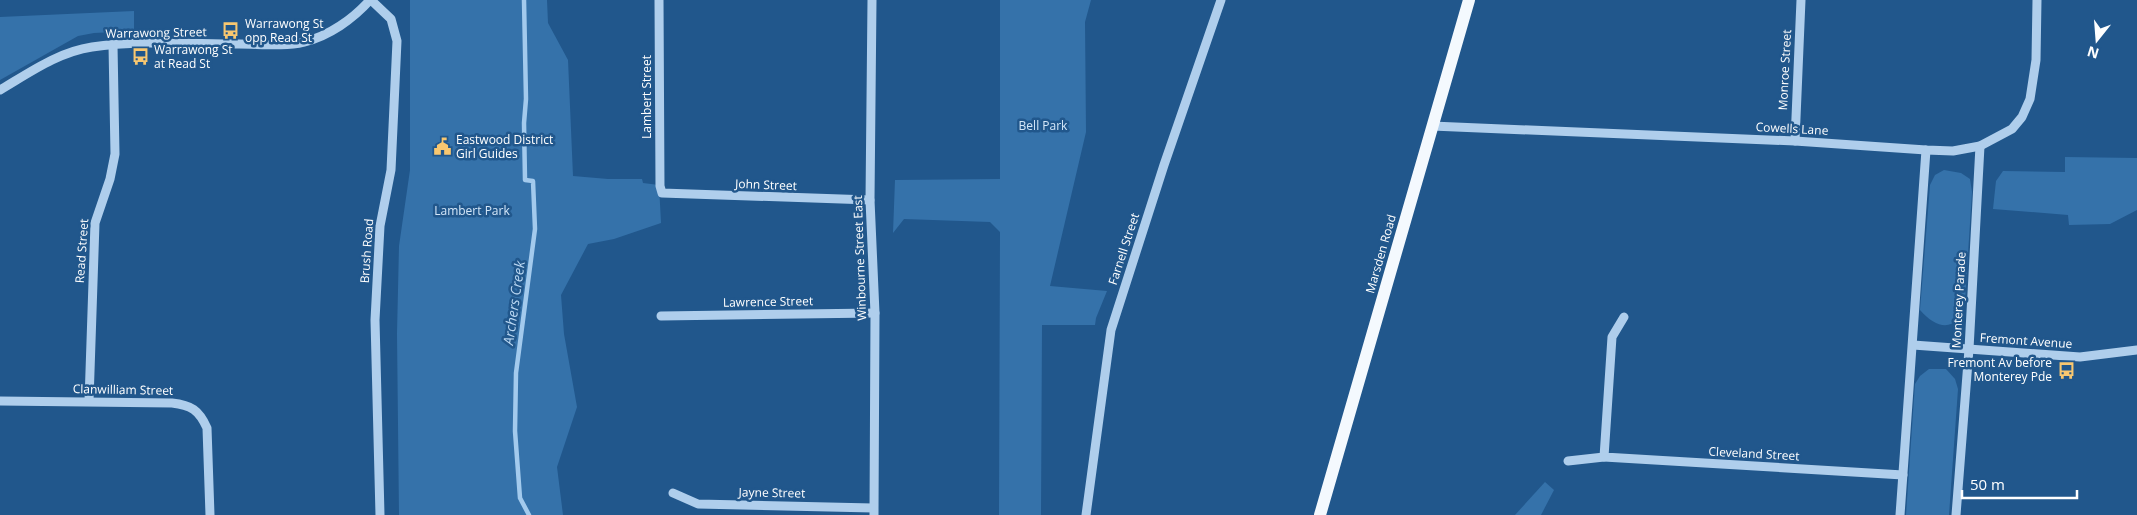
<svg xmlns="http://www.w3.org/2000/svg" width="2137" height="515" font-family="'Open Sans',sans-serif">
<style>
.green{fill:#3572aa}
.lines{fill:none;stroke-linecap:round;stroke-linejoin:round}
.stream{stroke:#a3caed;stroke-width:4.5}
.minor{stroke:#afceec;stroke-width:9}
.major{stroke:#f4f9fe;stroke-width:12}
.labels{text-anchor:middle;stroke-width:5;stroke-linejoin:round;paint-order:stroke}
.poi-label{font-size:12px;fill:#fff;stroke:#21578c;text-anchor:start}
.street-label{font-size:12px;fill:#fff;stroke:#21578c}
.park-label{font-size:12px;fill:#d4e7f9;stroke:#21578c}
.water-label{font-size:14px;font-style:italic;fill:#bbd8f3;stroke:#21578c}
</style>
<rect width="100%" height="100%" fill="#21578c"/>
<!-- green -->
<g class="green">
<path d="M410,0H547L548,23L568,60L573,176L608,179H642L643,183L659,185L661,223L614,239L588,244L561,295L564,334L577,407L557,467L563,515H399L397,334L399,246L410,170Z"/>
<path d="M1000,0H1091L1085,22L1086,132L1050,286L1107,291L1096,318L1095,325H1042L1041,515H999L1000,232L990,222L904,219L893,233L895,180L1000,179Z"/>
<path d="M134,11V31L94,33L78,36L0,80V17Z"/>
<path d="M2065,157L2137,158V210L2110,224L2069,225L2068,215L1993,209L1996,181L2003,171L2065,172Z"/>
<path d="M1944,170L1961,173L1970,179L1972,192L1965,301C1959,331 1939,332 1920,310L1930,185L1935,175Z"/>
<path d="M1929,369H1946L1955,379L1958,389L1949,515H1906L1915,384L1920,376Z"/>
<path d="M1545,482L1554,490L1541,515H1515Z"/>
</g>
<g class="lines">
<!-- stream -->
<path class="stream" d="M524,0L526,99L524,123L525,180L533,181L535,229L516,373L515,431L520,498L529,515"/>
<!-- minor -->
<g class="minor">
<path d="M371,0L391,19L397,41L391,170L380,226L375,320L380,515"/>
<path d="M659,0L660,186L662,193L870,200"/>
<path d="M872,0L870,200L875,313L874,515"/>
<path d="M0,90C29,73 58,52 92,47C137,40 193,44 239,44C261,44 283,47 304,42C329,36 353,19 370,0"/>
<path d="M1432,126L1795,141L1926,150L1953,151L1980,146L2012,129L2022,117L2030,99L2036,60L2037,0"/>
<path d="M1795,141L1801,0"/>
<path d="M661,316L875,313"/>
<path d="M1624,317L1612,337L1604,457L1903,475"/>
<path d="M1913,345L2080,357L2137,350"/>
<path d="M0,401L172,403C191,405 199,410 207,428L210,515"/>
<path d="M89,401L95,223L110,179L115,154L113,45"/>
<path d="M1568,461L1604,457"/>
<path d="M673,493L698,504L873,508"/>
<path d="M1086,515L1111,330L1164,165L1221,0"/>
<path d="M1900,515L1926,150"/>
<path d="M1956,515L1969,349L1980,146"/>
</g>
<!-- major -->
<path class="major" d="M1320,515L1469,0"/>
</g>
<!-- icons -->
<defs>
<symbol id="bus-bare" viewBox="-9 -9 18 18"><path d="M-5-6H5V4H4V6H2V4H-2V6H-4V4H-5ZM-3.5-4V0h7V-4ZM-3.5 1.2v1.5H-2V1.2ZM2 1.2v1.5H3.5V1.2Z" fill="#f8c770" stroke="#21578c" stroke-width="2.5" paint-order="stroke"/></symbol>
<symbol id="civic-bare" viewBox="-9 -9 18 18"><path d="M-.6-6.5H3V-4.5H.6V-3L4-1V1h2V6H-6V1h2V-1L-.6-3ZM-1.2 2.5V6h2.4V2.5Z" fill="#f8c770" stroke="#21578c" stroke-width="2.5" paint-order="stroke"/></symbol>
</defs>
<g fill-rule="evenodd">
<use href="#bus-bare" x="218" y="18" width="25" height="25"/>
<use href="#bus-bare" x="128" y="44" width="25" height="25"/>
<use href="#civic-bare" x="430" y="134" width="25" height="25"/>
<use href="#bus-bare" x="2054" y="358" width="25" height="25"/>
</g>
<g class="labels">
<!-- poi labels -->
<g class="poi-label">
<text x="245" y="28">Warrawong St<tspan x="245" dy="14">opp Read St</tspan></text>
<text x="154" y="54">Warrawong St<tspan x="154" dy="14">at Read St</tspan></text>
<text x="456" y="144">Eastwood District<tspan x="456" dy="14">Girl Guides</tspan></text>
<text x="2052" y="367" text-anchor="end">Fremont Av before<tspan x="2052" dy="14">Monterey Pde</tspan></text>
</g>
<!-- street labels -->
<g class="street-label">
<text transform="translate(156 33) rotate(-1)" y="4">Warrawong Street</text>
<text transform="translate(1785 70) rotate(-87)" y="4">Monroe Street</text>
<text transform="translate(647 97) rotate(-90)" y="4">Lambert Street</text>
<text transform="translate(1792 129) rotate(3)" y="4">Cowells Lane</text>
<text transform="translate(766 185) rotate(2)" y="4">John Street</text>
<text transform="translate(1124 249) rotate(-72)" y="4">Farnell Street</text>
<text transform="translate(82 251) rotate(-86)" y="4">Read Street</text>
<text transform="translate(367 251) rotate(-86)" y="4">Brush Road</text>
<text transform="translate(1381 254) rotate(-74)" y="4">Marsden Road</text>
<text transform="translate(860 258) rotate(-92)" y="4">Winbourne Street East</text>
<text transform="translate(1959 300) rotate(-87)" y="4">Monterey Parade</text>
<text transform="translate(768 302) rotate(-1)" y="4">Lawrence Street</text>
<text transform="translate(2026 341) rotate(4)" y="4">Fremont Avenue</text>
<text transform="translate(123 390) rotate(1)" y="4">Clanwilliam Street</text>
<text transform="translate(1754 454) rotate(3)" y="4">Cleveland Street</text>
<text transform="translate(772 493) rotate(1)" y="4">Jayne Street</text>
</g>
<!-- park labels -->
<g class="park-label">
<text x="1043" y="130">Bell Park</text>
<text x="472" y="215">Lambert Park</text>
</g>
<!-- water labels -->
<g class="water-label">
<text transform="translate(514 303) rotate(-82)" y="5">Archers Creek</text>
</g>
</g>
<!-- north arrow -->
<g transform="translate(2097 40) rotate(197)" stroke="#21578c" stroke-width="4" paint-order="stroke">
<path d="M0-4L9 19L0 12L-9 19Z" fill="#ffffff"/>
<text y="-8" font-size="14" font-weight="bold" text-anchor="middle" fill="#ffffff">N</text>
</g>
<!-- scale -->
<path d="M1962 490v8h115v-8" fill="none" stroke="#ffffff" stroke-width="2.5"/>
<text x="1970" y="490" font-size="15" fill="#ffffff" stroke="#21578c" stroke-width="4" paint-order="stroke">50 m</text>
</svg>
